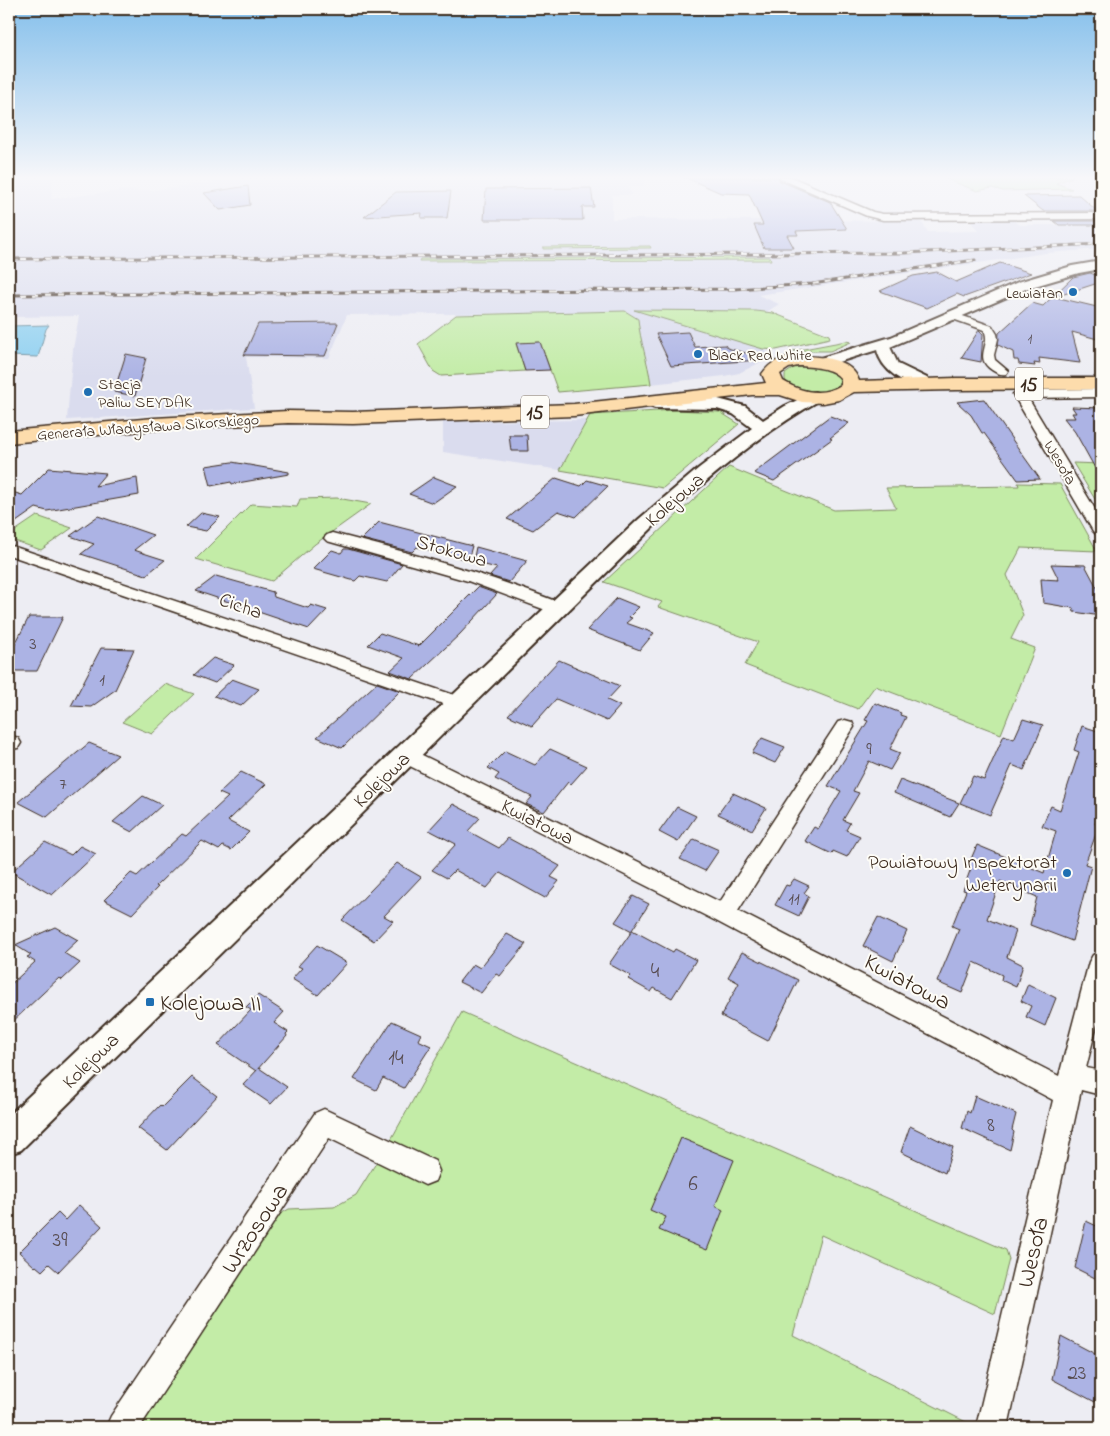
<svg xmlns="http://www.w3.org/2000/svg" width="1110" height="1436" font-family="'Indie Flower',sans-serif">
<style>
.built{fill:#dadcee}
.green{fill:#c3eca7;stroke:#7f8b62}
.water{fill:#8fd0f0;stroke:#6d8e9c}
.building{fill:#acb3e4;stroke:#3b2a1e}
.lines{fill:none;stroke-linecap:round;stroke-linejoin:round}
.minor-casing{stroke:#3b2a1e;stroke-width:3}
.tertiary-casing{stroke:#3b2a1e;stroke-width:4}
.primary-casing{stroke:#3b2a1e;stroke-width:3}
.minor{fill:#fdfcf7;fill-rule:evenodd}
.tertiary{fill:#fdfcf7;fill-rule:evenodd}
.primary{fill:#fddcac;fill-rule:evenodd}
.rail-casing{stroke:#3b2a1e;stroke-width:3}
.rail{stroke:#fdfcf7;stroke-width:2;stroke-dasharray:6;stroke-linecap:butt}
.poi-dot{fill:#1f6fb2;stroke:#fdfcf7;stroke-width:2}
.labels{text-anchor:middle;stroke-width:4;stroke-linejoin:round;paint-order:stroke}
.far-number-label{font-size:15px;fill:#574c50}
.far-poi-label{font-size:16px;fill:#3b2a1e;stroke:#fdfcf7;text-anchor:start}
.far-street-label{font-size:16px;fill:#3b2a1e;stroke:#fdfcf7}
.number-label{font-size:18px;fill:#574c50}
.shield{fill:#fdfcf7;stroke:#75695f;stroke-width:1}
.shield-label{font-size:19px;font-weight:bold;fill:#3b2a1e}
.street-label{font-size:20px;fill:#3b2a1e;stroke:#fdfcf7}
.poi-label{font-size:20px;fill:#3b2a1e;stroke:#fdfcf7;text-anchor:end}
.near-number-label{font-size:21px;fill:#574c50}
.near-street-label{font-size:24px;fill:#3b2a1e;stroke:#fdfcf7}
.near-poi-label{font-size:24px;fill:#3b2a1e;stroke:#fdfcf7;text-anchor:start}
</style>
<rect width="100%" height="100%" fill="#ededf3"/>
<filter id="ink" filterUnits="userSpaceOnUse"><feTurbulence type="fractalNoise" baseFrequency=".02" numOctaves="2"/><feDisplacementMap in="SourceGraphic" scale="10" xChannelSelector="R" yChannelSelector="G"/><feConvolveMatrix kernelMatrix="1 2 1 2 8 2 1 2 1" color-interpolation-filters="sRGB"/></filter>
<g filter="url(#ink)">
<!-- built -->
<g class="built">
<path d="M9,177H53L51,199L118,191L157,190L248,177H646L643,187H629L632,195H612V219L921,221L928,232L979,231L970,221H1015L1020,225H1101V249L1046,253L758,295L779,304L765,313L642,312L763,349L773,356L739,373L724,376L651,384L649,367L639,335L638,319L627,312L347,315L329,358L246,357L254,408L67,420L73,349L79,316L9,317Z"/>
<path d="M587,420L560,470L443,452V422Z"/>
</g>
<!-- green -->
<g class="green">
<path d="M941,177H1073L1056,183L1072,189L1003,191L992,188L977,191Z"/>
<path d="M650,246L651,248L543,249V247Z"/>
<path d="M770,257L771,260L419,261L420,259Z"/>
<path d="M634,310L756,311L773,313L829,335L830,338L776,350L763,349Z"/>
<path d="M625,311L638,319C640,341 648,362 651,384L558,392L540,342L516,344L525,371L441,376L433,371L418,344L456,315Z"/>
<path d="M846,341L851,342L830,351H793Z"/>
<path d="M806,366C819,367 832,369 841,379V384C829,398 796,393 785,380V374L795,367Z"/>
<path d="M675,410L720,412L739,424L663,488L560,470L590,415Z"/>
<path d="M1073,463L1101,464V509Z"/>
<path d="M729,467L834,510L896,508L886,488L1019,486L1018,483L1060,484L1097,551L1021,548L1007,575L1023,615L1011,639L1035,648L1001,734L875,686L858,709L745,665L758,642L658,607L662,602L604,582Z"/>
<path d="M337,498L371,504L315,544L272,581L196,559L251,504L297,507L300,499Z"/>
<path d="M37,516L72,528L41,550L9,539V535Z"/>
<path d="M165,684L194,694L152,734L122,722Z"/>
<path d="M462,1012L1006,1250L1009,1259L995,1314L821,1235L793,1335L968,1423L967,1427H131L187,1333L256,1228L289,1209L334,1207L356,1195L393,1136Z"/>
</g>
<!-- water -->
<path class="water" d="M49,325L46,329L38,357L9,356V326Z"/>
<!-- building -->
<g class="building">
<path d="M684,177H778L780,181L830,202L847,229L796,231L798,235H787L794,248H764L754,225H763L749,194L721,193Z"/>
<path d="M248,186L250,205L220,210L204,193Z"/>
<path d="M591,188L594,207H582L583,220H484L486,189Z"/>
<path d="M451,191L447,218H421L422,213L364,217L396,192Z"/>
<path d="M1079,195L1097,211H1043L1024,196Z"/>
<path d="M1054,221H1101V225H1059Z"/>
<path d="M1000,263L1031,273L964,297L957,294L927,308L880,291L913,276L937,272L956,282Z"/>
<path d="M1090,273L1101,277V282L1055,297L1101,308V340L1072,332L1080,363L1039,358L1040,364L1034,363L1035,366L1019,364L1018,360H1014L1013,352L998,345L999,333L1032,303L1043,306L1073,277Z"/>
<path d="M338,323L325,356L244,355L258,324Z"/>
<path d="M979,330L983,334L981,362L961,358Z"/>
<path d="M688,332L695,347L725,345L727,348L761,357V360L671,366L656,334Z"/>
<path d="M540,342L550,370L525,371L516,343Z"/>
<path d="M126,354L146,358L135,396L114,392Z"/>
<path d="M984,399L1025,458L1040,479L1018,480L984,433H982L971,415L957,402Z"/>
<path d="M1072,407L1101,408V479L1075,432L1064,418H1075L1072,413H1076Z"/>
<path d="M830,416L849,423L830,438L832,439L774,481L754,473Z"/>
<path d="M509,435H527L528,451H511Z"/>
<path d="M232,462L289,472V474L232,484L231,482L211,486L206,466Z"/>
<path d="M49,468L106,473L95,486L137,478L139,495L47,511L36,508L9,527V491L22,495Z"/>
<path d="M434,477L457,486L433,503L409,494Z"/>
<path d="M556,478L581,486L587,480L608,486L576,517L558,511L533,530L507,519Z"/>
<path d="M201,513L220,517L206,531L186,527Z"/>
<path d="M98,516L153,535L134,550L165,560L146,575L81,554L94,544L70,536Z"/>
<path d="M379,522L472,546L468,560L417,547L412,552L362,539Z"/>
<path d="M476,547L527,561L509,582L490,576L497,568L473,562Z"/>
<path d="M344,549H348L402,564L387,582L360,576L355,581L313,569L332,550L341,553Z"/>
<path d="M1051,564L1085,565L1101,595V616L1074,612L1073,608L1043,603L1041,579L1059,580Z"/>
<path d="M216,576L273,592L274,597L308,608L311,605L327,610L309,629L196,591Z"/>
<path d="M478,587L497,594L460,634L412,679L390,671L404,658L368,645L380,633L419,646Z"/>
<path d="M617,598L639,607L629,617L632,618L626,623L654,633L640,650L587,630Z"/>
<path d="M29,617H63L37,671H9V656Z"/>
<path d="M101,648L134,649L115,690L91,707L71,706Z"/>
<path d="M213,658L234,665L215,683L194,675Z"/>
<path d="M559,660L620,686L607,700L620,706L607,721L556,699L532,726L508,715Z"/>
<path d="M232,679L259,689L241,706L214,696Z"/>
<path d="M377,683L400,691L342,748L317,737Z"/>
<path d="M875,703L901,713L900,715L906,717L890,749L900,753L890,770L869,761L853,791L859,793L843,820L850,823L846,830L860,836L847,857L833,851L832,854L805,841L814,827L818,829L841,791L828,786L868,721L865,720Z"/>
<path d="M1023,719L1043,725L1024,770L1012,765L990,815L960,803L973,776L984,780L1004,735L1014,739Z"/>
<path d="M1082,726L1101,732V803L1095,824L1099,826L1085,864L1091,866L1072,941L1030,925L1037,897L1000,881L987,919L1016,931L1007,957L1023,965L1016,987L1001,980L1002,975L974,962L962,993L937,982L959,929L952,926L966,891L963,890L971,868L968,866L977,845L1044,873L1056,831L1042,826L1051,806L1060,810L1079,752L1074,750Z"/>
<path d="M762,738L785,747L775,763L752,753Z"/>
<path d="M89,743L118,755L47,817L18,802Z"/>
<path d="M550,749L587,766L571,784L568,782L544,812L526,804L532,797L495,779L499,774L488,768L505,751L535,765Z"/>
<path d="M241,772L266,784L228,821L249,832L231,850L223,846L219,850L202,841L156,886L158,887L132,914L104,900L131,873L137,876L182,834L186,836L228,797L219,793Z"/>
<path d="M900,780L959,803L950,817L894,793Z"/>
<path d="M733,793L766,808L752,830L718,814Z"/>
<path d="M143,796L162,805L132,832L113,822Z"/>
<path d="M453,804L480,818L468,831L499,848L508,838L560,866L551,877L559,881L545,898L500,873L487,888L455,870L447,878L432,870L456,844L429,830Z"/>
<path d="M677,807L696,816L678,842L659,832Z"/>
<path d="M694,839L719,850L705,871L680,859Z"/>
<path d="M45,842L71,855L80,846L96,854L52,895L11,872Z"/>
<path d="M397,863L421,877L384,916L393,921L374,941L342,920Z"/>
<path d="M794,879L809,886L804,893L809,896L799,916L775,905L786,885L789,886Z"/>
<path d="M633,896L649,904L632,930L673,952L675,949L696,960L672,998L654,988L651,992L628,979L631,976L609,964L632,931L615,922Z"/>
<path d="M878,917L907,931L893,961L863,946Z"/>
<path d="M55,927L78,940L64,953L80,963L62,980L59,978L9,1025V986L35,962L27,957L31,955L15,945Z"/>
<path d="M507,934L526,944L500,976L496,974L481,993L459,982L473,964L480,968Z"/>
<path d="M317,945L347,963L318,995L292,979L302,968L298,966Z"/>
<path d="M742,952L798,980L768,1041L721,1016L739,983L728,977Z"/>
<path d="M1028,984L1056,998L1045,1026L1026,1017L1031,1006L1021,1001Z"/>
<path d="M258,995L284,1012L274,1023L288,1032L286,1034L287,1036L256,1071L218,1045L251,1010L246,1007Z"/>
<path d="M392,1021L421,1034L418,1040L431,1046L404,1088L383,1078L376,1090L354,1079Z"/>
<path d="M259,1068L287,1087L271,1104L243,1085Z"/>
<path d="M192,1077L217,1096L167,1150L138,1128L160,1105L162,1107Z"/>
<path d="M975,1096L1016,1114L1012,1130L1014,1132L1010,1150L962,1128L967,1111L970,1113Z"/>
<path d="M910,1126L953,1147L945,1173L901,1152Z"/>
<path d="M681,1138L734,1160L715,1206L723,1210L707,1250L659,1230L666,1217L650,1210Z"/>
<path d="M79,1205L102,1226L58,1272L49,1264L42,1271L36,1266L35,1267L19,1252L58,1213L65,1220Z"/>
<path d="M1086,1221L1101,1228V1281L1075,1268Z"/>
<path d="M1061,1336L1101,1357L1095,1402L1052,1379Z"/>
</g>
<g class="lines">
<defs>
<g id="minor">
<path d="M780,177H791L873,212L883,214L1101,213V219L883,220L867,216L781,179Z"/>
<path d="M951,312L992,326L997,334L998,339L994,355L995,360L1008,371L1006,374C1000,375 997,373 992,370C973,357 992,345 984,330L947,317L945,315L947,313Z"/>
<path d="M1101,389V397L1028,398L1101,519V536L1096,534L1093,531L1013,394L1019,390Z"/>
<path d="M332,533C410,553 488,574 563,604L565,608L563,612L557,613L551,612L468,581L327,541L324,538L327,535Z"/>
<path d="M9,545L466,699L468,703L466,707L459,709L452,707L9,555Z"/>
<path d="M845,720L852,722L854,727L738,911L1059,1076L1089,962L1093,955L1101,952V1008L1086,1068L1101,1071V1095L1081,1090L1008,1427H976L1053,1100L716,921L398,760L395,755L398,750L405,748L412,750L720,902L838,722Z"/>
<path d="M9,735L18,738L21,743L18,748L9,749Z"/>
<path d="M324,1109L435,1161L439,1171L435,1181L425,1185L329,1138L140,1427H106L111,1416L315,1113Z"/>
</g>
<g id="tertiary">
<path d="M1101,261V269L1079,273L1028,288L890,347L898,364L927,378L929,381L927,384C907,389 881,370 877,350L822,367L817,365L814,362L817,359L891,337L1018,282L1072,266Z"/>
<path d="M814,392L820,394L822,397L820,400C758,435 706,481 653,527L21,1150L9,1154V1115L639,519L699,468L752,428L733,414L717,409L655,408L649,406L647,403L649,400L718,399L745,406L763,420L785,406Z"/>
</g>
<path id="primary" d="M798,356C819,356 852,358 859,381L956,378H1101V389L956,390L854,392L839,400L823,403L802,402L780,395H752L574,416L353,424L288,423L154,430L9,443V431L154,418L288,411L353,412L574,404L766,383L762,374C771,361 782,357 798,356ZM798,366C812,367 832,367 841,379V385C822,397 801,392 783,381L780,374L789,368Z"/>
</defs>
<!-- minor casing -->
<use href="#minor" class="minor-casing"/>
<!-- tertiary casing -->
<use href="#tertiary" class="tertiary-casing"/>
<!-- primary casing -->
<use href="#primary" class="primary-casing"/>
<!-- minor -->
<use href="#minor" class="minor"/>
<!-- tertiary -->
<use href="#tertiary" class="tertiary"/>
<!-- primary -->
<use href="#primary" class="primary"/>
<defs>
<g id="rail">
<path d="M9,259L904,253L1101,244"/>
<path d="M9,295L734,289L812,284L975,260"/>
</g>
</defs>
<!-- rail casing -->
<use href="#rail" class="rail-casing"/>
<!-- rail -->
<use href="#rail" class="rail"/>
</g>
</g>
<!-- sky -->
<linearGradient id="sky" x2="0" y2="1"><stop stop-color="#84bfeb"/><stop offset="0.47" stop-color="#f7f7fa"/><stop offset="1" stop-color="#f7f7fa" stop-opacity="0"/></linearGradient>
<rect width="1110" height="378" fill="url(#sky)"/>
<!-- markers -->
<g class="poi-dot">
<circle cx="1073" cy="292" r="5"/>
<circle cx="698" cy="354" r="5"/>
<circle cx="88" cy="392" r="5"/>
<circle cx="1067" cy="873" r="5"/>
<rect x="145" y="997" width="10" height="10" rx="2.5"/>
</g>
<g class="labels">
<!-- far-number labels -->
<g class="far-number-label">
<text x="1030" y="343">1</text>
</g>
<!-- far-poi labels -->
<g class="far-poi-label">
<text x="1063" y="298" text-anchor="end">Lewiatan</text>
<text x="708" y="360">Black Red White</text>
<text x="98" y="389">Stacja<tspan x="98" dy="18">Paliw SEYDAK</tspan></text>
</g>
<!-- far-street labels -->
<g class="far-street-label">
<text transform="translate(148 426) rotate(-4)" y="6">Generała Władysława Sikorskiego</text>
<text transform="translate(1061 462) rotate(59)" y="6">Wesoła</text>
</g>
<!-- number labels -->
<g class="number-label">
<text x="33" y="649">3</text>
<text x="102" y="685">1</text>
<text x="869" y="754">9</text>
<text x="63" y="789">7</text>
<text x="794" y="904">11</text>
</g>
<!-- shield labels -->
<g class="shield">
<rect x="1015" y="367.5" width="28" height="33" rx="4"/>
<rect x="521" y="395.5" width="28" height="33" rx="4"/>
</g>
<g class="shield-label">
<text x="1029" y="391">15</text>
<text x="535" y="419">15</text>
</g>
<!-- street labels -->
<g class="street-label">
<text transform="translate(674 499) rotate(-41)" y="7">Kolejowa</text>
<text transform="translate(452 550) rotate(16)" y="7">Stokowa</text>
<text transform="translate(241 605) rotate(19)" y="7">Cicha</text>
<text transform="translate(381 779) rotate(-44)" y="7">Kolejowa</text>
<text transform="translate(538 821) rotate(27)" y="7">Kwiatowa</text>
<text transform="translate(90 1060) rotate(-44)" y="7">Kolejowa</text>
</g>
<!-- poi labels -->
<g class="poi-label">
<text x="1057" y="868">Powiatowy Inspektorat<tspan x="1057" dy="23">Weterynarii</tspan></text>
</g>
<!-- near-number labels -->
<g class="near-number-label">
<text x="655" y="977">4</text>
<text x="396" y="1064">14</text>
<text x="991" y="1131">8</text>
<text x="693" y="1190">6</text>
<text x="60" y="1246">39</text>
<text x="1077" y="1379">23</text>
</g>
<!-- near-street labels -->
<g class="near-street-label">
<text transform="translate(908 981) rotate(28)" y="8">Kwiatowa</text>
<text transform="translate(254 1228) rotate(-57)" y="8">Wrzosowa</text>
<text transform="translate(1032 1252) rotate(-77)" y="8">Wesoła</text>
</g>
<!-- near-poi labels -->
<g class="near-poi-label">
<text x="160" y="1010">Kolejowa II</text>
</g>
</g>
<!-- margin -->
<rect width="1110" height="1436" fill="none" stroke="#fdfcf7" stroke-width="30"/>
<rect x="15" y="15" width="1080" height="1406" fill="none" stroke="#3b2a1e" stroke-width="2" filter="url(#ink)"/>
</svg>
